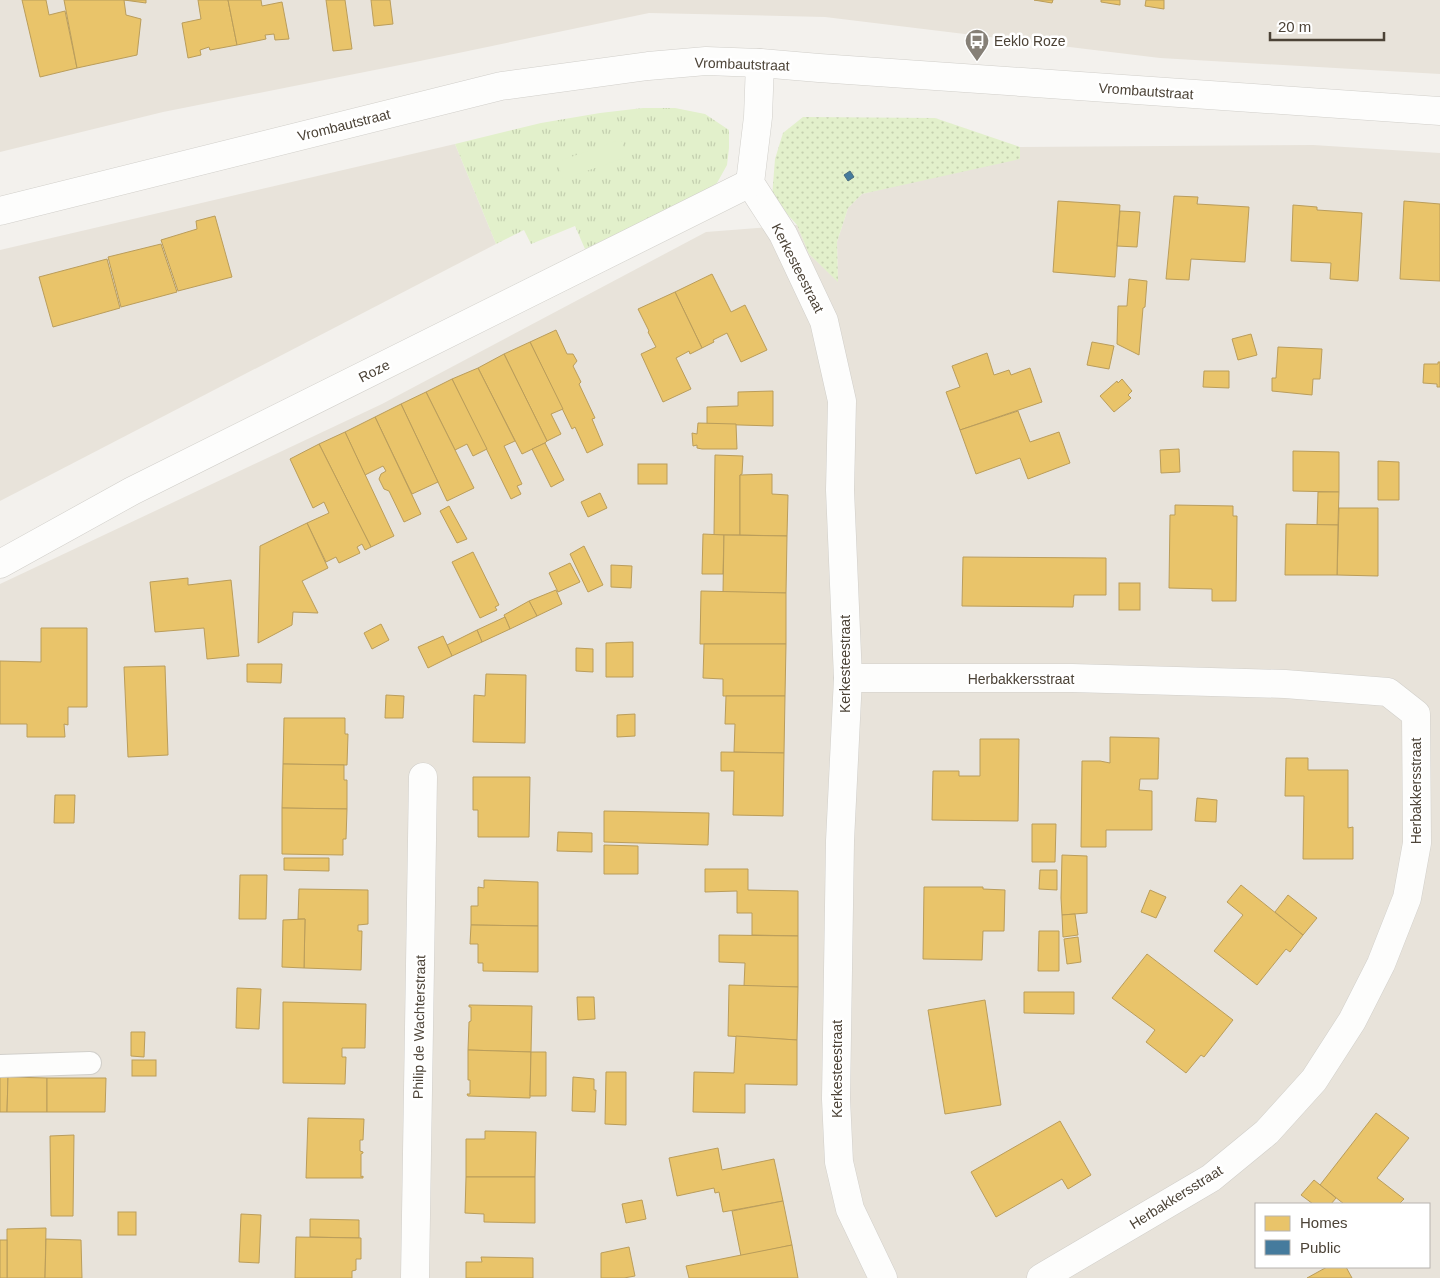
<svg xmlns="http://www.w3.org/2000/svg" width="1440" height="1278" font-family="Arial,sans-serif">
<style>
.residential{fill:#e8e3da;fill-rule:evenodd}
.grass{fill:url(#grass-dots)}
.park{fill:url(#park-tufts)}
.garden{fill:#e2f0cb}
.homes{fill:#e9c46a;stroke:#ba9d5b}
.public{fill:#457b9d;stroke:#476a7e}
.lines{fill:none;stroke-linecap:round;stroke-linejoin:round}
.service-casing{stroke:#d1cfca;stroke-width:24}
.minor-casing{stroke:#d1cfca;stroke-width:29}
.tertiary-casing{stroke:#d1cfca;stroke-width:29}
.service{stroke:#fdfdfc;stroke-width:22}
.minor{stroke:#fdfdfc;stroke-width:28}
.tertiary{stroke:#fdfdfc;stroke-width:28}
.labels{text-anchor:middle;stroke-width:5;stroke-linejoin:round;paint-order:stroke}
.poi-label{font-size:14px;fill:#4c4337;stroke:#fff;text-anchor:start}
.street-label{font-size:14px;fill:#4c4337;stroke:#fff}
</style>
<defs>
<pattern id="grass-dots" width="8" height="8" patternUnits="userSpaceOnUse" patternTransform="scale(1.25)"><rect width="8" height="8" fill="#e2f0cb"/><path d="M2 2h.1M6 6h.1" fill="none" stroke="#c4cfaf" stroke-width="1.8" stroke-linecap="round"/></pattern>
<pattern id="park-tufts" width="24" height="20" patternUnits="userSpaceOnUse" patternTransform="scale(1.25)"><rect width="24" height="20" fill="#e2f0cb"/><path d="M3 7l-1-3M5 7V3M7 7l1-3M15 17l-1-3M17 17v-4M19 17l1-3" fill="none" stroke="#c4cfaf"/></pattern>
</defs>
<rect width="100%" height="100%" fill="#f3f1ed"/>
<!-- residential -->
<g class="residential">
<path d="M0,0H1440V74L1160,58L825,17L649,13L420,61L163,112L0,152Z"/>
<path d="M455,144L496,244L0,501V250Z"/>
<path d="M1313,145L1440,153V1278H0V584L382,404L706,232L797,225L809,254L838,281L837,242L848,208L862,194L1019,156L1020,147ZM1256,1204H1429V1267H1256Z"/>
</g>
<!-- grass -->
<path class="grass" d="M803,117L935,118L1020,147V159L862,194L848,208L837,242L838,282L809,254L797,225L772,197L775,159L783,133Z"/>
<!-- park -->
<path class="park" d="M643,108H675L705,114L729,130V148L727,165L717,183L699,195L585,249L575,226L531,244L524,230L496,244L455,144L541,123L600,113Z"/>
<!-- garden -->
<path class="garden" d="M621,139L627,157L563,179L557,162Z"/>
<!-- homes -->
<g class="homes">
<path d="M22,0H46L49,15L65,11L77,68L40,77Z"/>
<path d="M64,0H146V3L124,0L126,15L141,19L137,55L77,68Z"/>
<path d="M198,0H228L237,45L210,50L209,47L200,50L201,55L188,58L182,23L201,19Z"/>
<path d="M228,0H261L262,6L282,2L289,39L275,40L274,34L265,35L266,39L237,45Z"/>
<path d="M326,0H345L352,49L333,51Z"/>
<path d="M371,0H390L393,24L374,26Z"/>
<path d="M1034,0H1053L1052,3Z"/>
<path d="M1101,0H1120V5L1101,2Z"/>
<path d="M1146,0H1164V9L1145,6Z"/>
<path d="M1174,196L1198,197L1197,204L1249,207L1245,262L1191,259L1189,280L1166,279Z"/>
<path d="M1058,201L1120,205L1115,277L1053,272Z"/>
<path d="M1404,201L1440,204V281L1400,279Z"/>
<path d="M1293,205L1317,207V210L1362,213L1358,281L1330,279L1331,263L1291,261Z"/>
<path d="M1120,211L1140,212L1137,247L1117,246Z"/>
<path d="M215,216L232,277L178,291L161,240L197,229L196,221Z"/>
<path d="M161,244L177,292L121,307L108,257Z"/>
<path d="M107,259L120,308L53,327L39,277Z"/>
<path d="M712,274L731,312L745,305L767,350L741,362L727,333L713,340L714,342L702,348L675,292Z"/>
<path d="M1129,279L1147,281L1145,307L1143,308L1139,355L1117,344L1118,306H1127Z"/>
<path d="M675,292L702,348L690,354L689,351L676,358L691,389L663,402L641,354L656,347L648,332L649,331L638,309Z"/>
<path d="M556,330L567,354H573L577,361L573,366L581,382L579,384L595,418L592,419L603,445L587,453L575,427L572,429L530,342Z"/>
<path d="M1251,334L1257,355L1238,360L1232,339Z"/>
<path d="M530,342L563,409L551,414L561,434L547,441L504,354Z"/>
<path d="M1092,342L1114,346L1109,369L1087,365Z"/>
<path d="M1278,347L1322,349L1320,379H1313L1312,395L1272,391V378H1276Z"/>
<path d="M987,353L994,375L1009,370L1011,375L1030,368L1042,402L960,430L946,392L960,387L952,366Z"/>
<path d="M504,354L547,441L545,443L522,454L478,368Z"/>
<path d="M1438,362H1440V387H1437V384L1423,383L1424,364H1438Z"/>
<path d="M478,368L515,441L504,446L522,484L517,486L521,494L511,499L452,379Z"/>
<path d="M1204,371H1229V388L1203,387Z"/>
<path d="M452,379L487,449L473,456L467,444L455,450L426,392Z"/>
<path d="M1122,379L1132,391L1128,395L1131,398L1114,412L1100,396L1117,381L1118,383Z"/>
<path d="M773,391V426L707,424V407L738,406V392Z"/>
<path d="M426,392L474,488L447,501L401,404Z"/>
<path d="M401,404L438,482L412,494L375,417Z"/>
<path d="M1018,411L1030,442L1059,432L1070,463L1028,479L1020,458L976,474L960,430Z"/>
<path d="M375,417L421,514L404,522L389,491L384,489L379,479L381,474L386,471L383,466L365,475L345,432Z"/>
<path d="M698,423L736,424L737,449H702L697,448V445L693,446L692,433L697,434Z"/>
<path d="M345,432L394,536L371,547L319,444Z"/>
<path d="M545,443L564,480L551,487L532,449Z"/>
<path d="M319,444L371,547L365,550L362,544L357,547L360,553L339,563L336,557L326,562L307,523L329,513L324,502L313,508L290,459Z"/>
<path d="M1179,449L1180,472L1161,473L1160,450Z"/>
<path d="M1293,451L1339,452V492L1293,491Z"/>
<path d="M715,455L743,456L742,474L740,475V535H714Z"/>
<path d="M1378,461L1399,462V500H1378Z"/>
<rect x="638" y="464" width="29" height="20"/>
<path d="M772,474V494L788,495L787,536L740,535V475Z"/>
<path d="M1318,492H1339L1338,525H1317Z"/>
<path d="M600,493L607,508L588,517L581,502Z"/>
<path d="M1175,505L1233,506V516H1237L1236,601H1212V589L1169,588L1170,515H1175Z"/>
<path d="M449,506L467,539L457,543L440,511Z"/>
<path d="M1339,508H1378V576L1337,575Z"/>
<path d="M307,523L328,568L302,581L318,613L293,612L292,625L258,643L260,546Z"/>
<path d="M1286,524L1338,525L1337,575H1285Z"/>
<path d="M703,534L724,535L723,574H702Z"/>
<path d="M724,535L787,536L786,593L723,592Z"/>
<path d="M584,546L603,585L588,592L570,554Z"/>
<path d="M473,552L499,605L495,607L497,610L480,618L452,562Z"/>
<path d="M963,557L1106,558V595H1074L1073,607L962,606Z"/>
<path d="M570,563L580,582L558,592L549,573Z"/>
<path d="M611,565L632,566L631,588L611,587Z"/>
<path d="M188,578V585L231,580L239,656L207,659L204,628L155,632L150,582Z"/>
<rect x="1119" y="583" width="21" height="27"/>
<path d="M556,590L562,604L537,616L529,601Z"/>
<path d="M701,591L786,593V644H700Z"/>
<path d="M529,601L537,616L510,629L504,615Z"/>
<path d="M505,617L510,629L482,642L477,630Z"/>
<path d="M381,624L389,640L372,649L364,633Z"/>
<path d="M41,628H87V707H68V725L64,724L65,737H27V724H0V661L41,662Z"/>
<path d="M477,630L482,642L452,656L447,645Z"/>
<path d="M443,636L452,656L428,668L418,647Z"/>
<path d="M633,642V677H606V643Z"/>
<path d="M704,644H786L785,696H723V679L703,678Z"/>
<path d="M576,648L593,649V672L576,671Z"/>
<path d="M247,664H282L281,683L247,682Z"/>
<path d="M165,666L168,755L128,757L124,667Z"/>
<path d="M486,674L526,675L525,743L473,742L474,695L485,696Z"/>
<path d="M386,695L404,696L403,718H385Z"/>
<path d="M726,696H785L784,753L734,752L735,724H725Z"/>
<path d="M635,714V736L617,737V715Z"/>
<path d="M284,718H345V734H348L347,765L283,764Z"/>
<path d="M1110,737L1159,738L1158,779H1140L1139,790L1152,791V830H1106V847H1081L1082,761H1100L1110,763Z"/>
<path d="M980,739H1019L1018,821L932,820L933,771H959V776H980Z"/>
<path d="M721,752L784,753L783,816L733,815L734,771H721Z"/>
<path d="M1286,758H1308V770H1348V828L1353,827V859H1303L1304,796H1285Z"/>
<path d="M283,764L344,765V780H347V809L282,808Z"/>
<path d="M473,777H530L529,837H478V810H473Z"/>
<path d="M55,795H75L74,823H54Z"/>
<path d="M1197,798L1217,800L1216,822L1195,821Z"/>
<path d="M282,808L347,809L346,839H343V855L282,854Z"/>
<path d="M604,811L709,813L708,845L604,842Z"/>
<path d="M1032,824H1056L1055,862H1032Z"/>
<path d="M558,832L592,833V852L557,851Z"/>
<path d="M604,845L638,846V874H604Z"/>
<path d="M1062,855L1087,856V913L1062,915L1061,898Z"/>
<path d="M284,858H329V871L284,870Z"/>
<path d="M705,869H748V890L798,891V936L752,935V913H737V891L705,892Z"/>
<path d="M1040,870H1057V890L1039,889Z"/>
<path d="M240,875H267L266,919H239Z"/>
<path d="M484,880L538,882V926L471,925V906H478V887L484,888Z"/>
<path d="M1241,885L1303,935L1290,952L1286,949L1257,985L1214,951L1243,915L1227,902Z"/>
<path d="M924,887H983V889L1005,890L1004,931H983L982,960L923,959Z"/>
<path d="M299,889L368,890V924L358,925V931H362L361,970L304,968L305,919H298Z"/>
<path d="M1150,890L1166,897L1156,918L1141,912Z"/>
<path d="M1288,895L1317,918L1303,935L1275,912Z"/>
<path d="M1075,914L1078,935L1063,937L1062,915Z"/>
<path d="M305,919L304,968L282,967L283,920Z"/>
<path d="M471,925L538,926V972L483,971V963H478V944H470Z"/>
<path d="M1039,931H1059V971H1038Z"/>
<path d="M719,935L798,936V987L744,986L745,963L719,962Z"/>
<path d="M1078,937L1081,962L1067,964L1064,939Z"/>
<path d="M1147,954L1233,1020L1204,1057L1201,1055L1186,1073L1146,1042L1155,1030L1112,998Z"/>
<path d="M729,985L798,987L797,1040L728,1036Z"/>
<path d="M237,988L261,989L259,1029L236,1028Z"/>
<path d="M1024,992H1074V1014L1024,1013Z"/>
<path d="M577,997H594L595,1019L578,1020Z"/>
<path d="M985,1000L1001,1105L945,1114L928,1010Z"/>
<path d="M283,1002L366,1004L365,1048H342V1057H346L345,1084L283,1083Z"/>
<path d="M469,1005L532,1006L531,1052L468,1050L469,1022L471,1021V1007H469Z"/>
<path d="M131,1032H145L144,1057L131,1056Z"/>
<path d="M736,1036L797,1040V1085L745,1084V1113L693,1112L694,1072L734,1073Z"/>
<path d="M468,1050L531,1052L530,1098L468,1096L467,1094H470V1080H468Z"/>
<path d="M531,1052H546V1096H530Z"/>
<rect x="132" y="1060" width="24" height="16"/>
<path d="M606,1072H626V1125L605,1124Z"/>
<path d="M0,1077H8L7,1112H0Z"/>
<path d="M8,1077L47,1078V1112H7Z"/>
<path d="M573,1077L594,1079V1090H596L595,1112L572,1111Z"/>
<path d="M47,1078H106L105,1112H47Z"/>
<path d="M1376,1113L1409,1138L1377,1178L1404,1199L1399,1204H1344L1320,1185Z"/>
<path d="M308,1118L364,1119L363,1140H360V1151L363,1152V1153L361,1154V1177L363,1176V1178H306Z"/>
<path d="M1060,1121L1091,1175L1068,1189L1062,1179L996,1217L971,1172Z"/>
<path d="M485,1131L536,1132L535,1177H466V1139H485Z"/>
<path d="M74,1135L73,1216H51L50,1136Z"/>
<path d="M718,1148L722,1170L774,1159L783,1201L723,1212L719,1192L715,1193L714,1188L677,1196L669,1158Z"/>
<path d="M466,1177H535V1223L484,1222V1214L465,1213Z"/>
<path d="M1314,1180L1336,1198L1331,1204H1313L1301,1195Z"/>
<path d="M642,1200L646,1219L626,1223L622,1204Z"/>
<path d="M783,1201L792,1245L741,1256L732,1211Z"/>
<rect x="118" y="1212" width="18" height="23"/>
<path d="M241,1214L261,1215L259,1263L239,1262Z"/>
<path d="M310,1219L359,1220V1238L310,1237Z"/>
<path d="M46,1228L45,1278H7V1229Z"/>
<path d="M296,1237L361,1238V1259H356V1270L352,1271V1278H295Z"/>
<path d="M46,1239L81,1240L82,1278H45Z"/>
<rect x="0" y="1240" width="7" height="38"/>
<path d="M792,1245L798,1278H689L686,1266Z"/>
<path d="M629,1247L635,1276L624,1278H601V1253Z"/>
<path d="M481,1257L533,1258V1278H466V1262H482Z"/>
<path d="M1327,1267H1346L1352,1278H1307Z"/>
</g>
<!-- public -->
<path class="public" d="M850,171L854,177L848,181L844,175Z"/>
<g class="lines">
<defs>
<path id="service" d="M0,1066L90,1063"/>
<g id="minor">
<path d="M760,63L758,117L750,183L783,234L824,321L842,401L840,490L848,678L840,841L836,1099L839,1162L850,1209L883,1278"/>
<path d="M0,564L132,491L750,183"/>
<path d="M848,678H1072L1285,684L1388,692L1416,714L1417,843L1407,898L1381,964L1352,1021L1314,1080L1267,1132L1211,1178L1041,1278"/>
<path d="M415,1278L423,777"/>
</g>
<path id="tertiary" d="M0,211L501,86L648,66L706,61L760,63L819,68L1440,111"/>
</defs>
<!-- service casing -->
<use href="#service" class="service-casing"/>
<!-- minor casing -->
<use href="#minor" class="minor-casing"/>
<!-- tertiary casing -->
<use href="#tertiary" class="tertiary-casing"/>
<!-- service -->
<use href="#service" class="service"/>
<!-- minor -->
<use href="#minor" class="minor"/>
<!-- tertiary -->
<use href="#tertiary" class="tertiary"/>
</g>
<!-- icons -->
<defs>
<symbol id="bus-pin" viewBox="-11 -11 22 30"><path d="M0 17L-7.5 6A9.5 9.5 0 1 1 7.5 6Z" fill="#868077" stroke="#fff"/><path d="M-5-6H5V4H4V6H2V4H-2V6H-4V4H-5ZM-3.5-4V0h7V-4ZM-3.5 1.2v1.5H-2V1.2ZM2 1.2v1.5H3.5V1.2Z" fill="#fff"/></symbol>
</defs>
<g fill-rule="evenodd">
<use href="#bus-pin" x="963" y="27" width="28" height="38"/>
</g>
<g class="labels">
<!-- poi labels -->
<g class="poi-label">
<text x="994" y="46">Eeklo Roze</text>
</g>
<!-- street labels -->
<g class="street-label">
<text transform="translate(742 64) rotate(2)" y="5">Vrombautstraat</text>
<text transform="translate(1146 91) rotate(4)" y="5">Vrombautstraat</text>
<text transform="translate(344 125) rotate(-14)" y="5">Vrombautstraat</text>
<text transform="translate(798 268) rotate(63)" y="5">Kerkesteestraat</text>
<text transform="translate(374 371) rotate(-27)" y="5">Roze</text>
<text transform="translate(845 664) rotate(-90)" y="5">Kerkesteestraat</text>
<text x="1021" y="684">Herbakkersstraat</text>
<text transform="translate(1416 791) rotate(-90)" y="5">Herbakkersstraat</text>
<text transform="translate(419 1027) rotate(-89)" y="5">Philip de Wachterstraat</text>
<text transform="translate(837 1069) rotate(-90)" y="5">Kerkesteestraat</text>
<text transform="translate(1176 1197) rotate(-32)" y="5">Herbakkersstraat</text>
</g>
</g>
<!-- legend -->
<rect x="1255" y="1203" width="175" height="65" fill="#ffffff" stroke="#b7b4af"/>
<rect x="1265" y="1216" width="25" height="15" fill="#e9c46a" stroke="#b7b4af"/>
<text x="1300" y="1228" font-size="15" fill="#4c4337">Homes</text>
<rect x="1265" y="1240" width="25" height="15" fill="#457b9d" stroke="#b7b4af"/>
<text x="1300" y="1253" font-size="15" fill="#4c4337">Public</text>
<!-- scale -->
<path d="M1270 32v8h114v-8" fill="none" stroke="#4c4337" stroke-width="2.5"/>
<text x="1278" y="32" font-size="15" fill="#4c4337" stroke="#ffffff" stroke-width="4" paint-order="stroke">20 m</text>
</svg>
